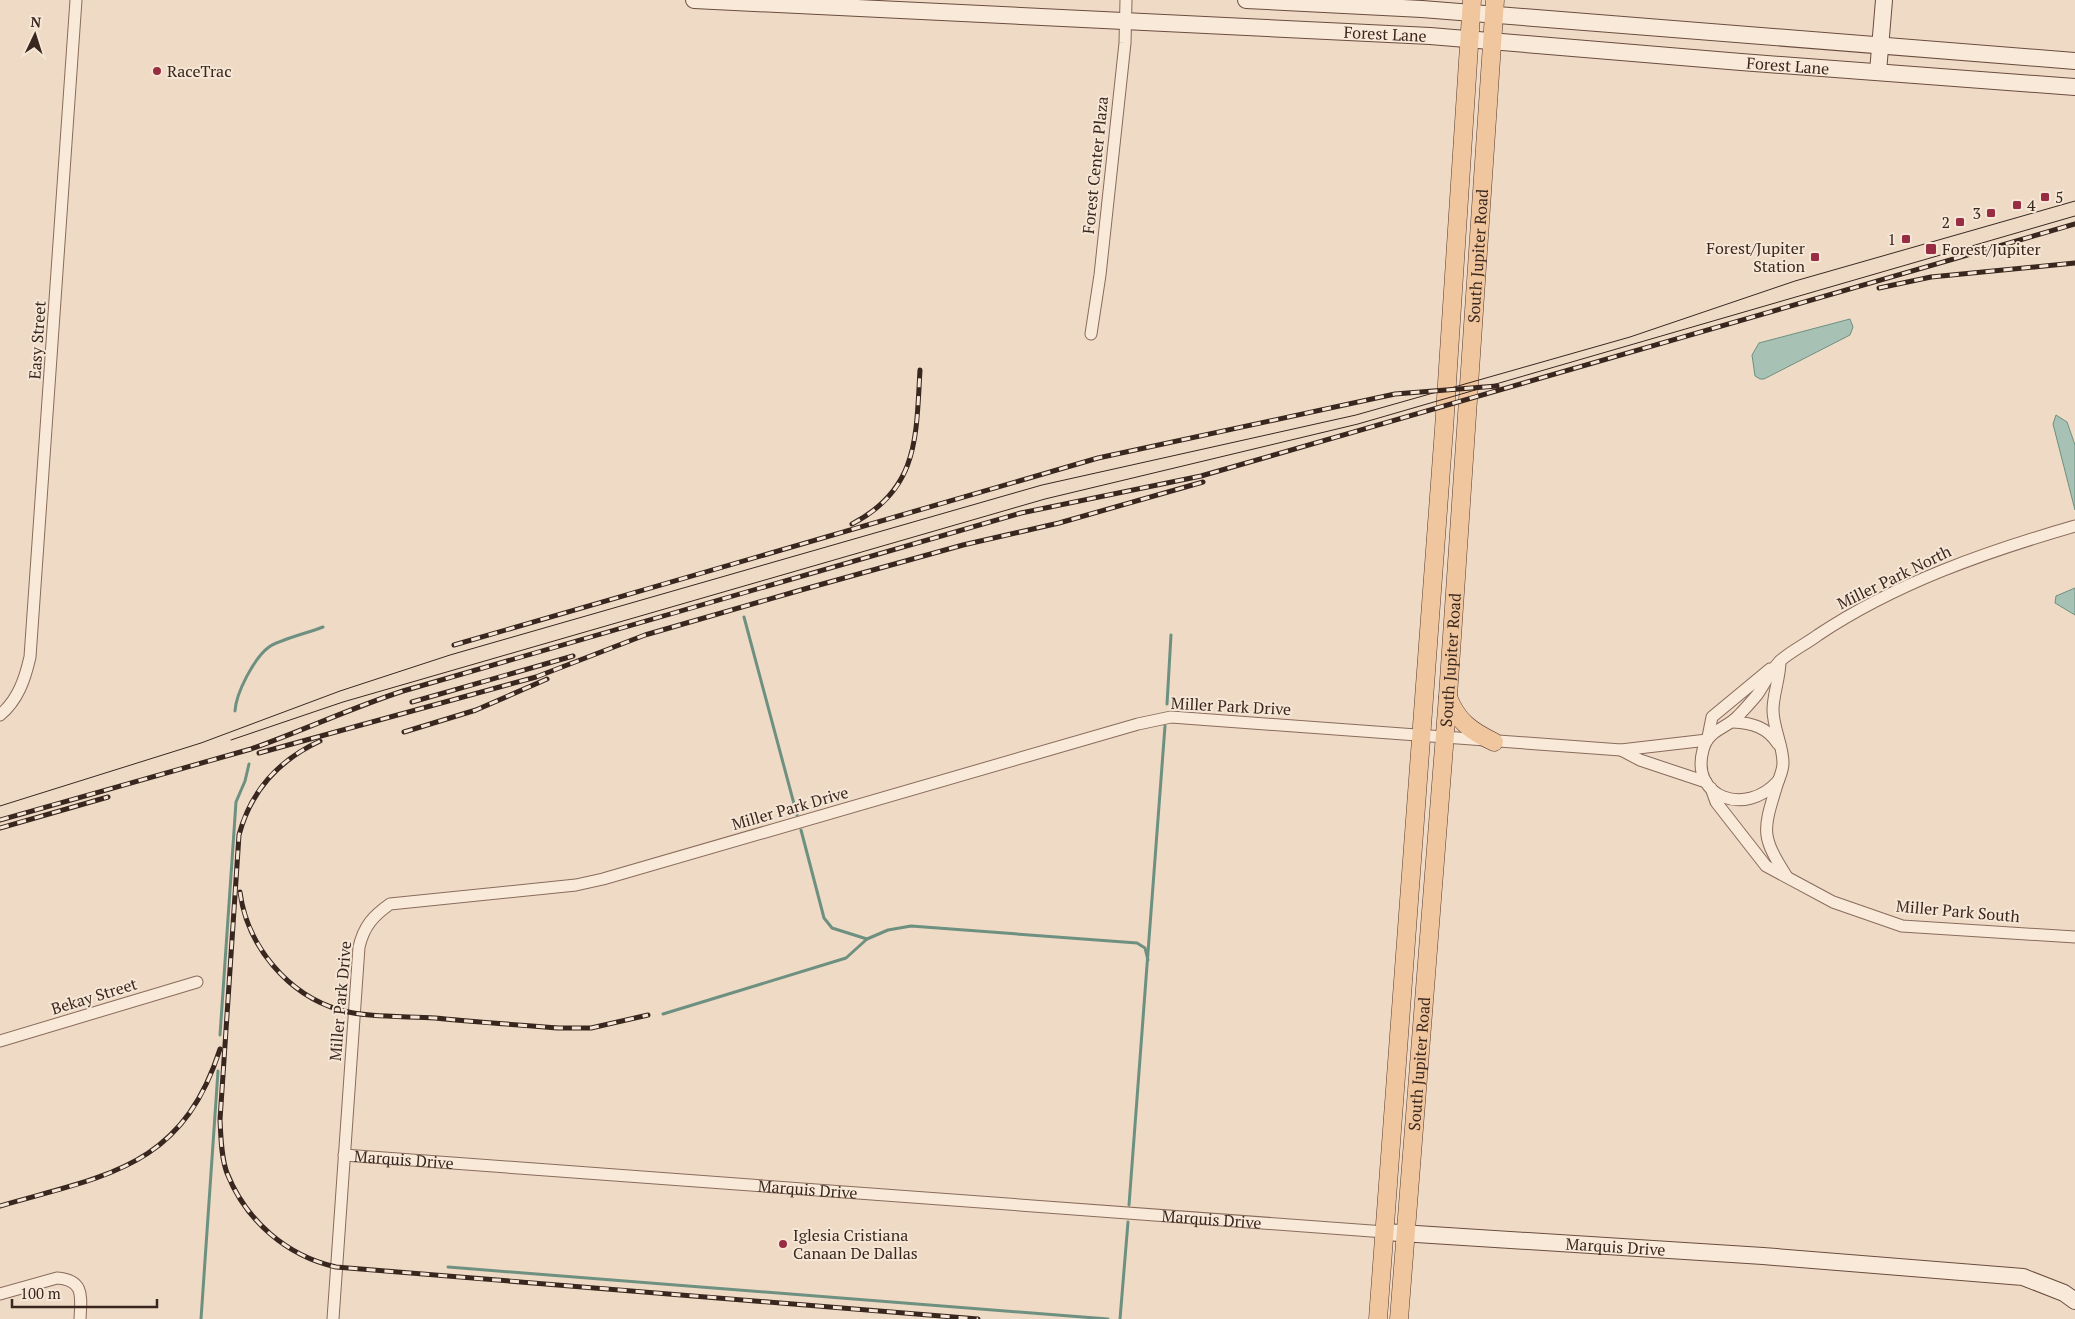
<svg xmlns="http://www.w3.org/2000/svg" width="2075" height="1319" font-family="'PT Serif',serif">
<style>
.water{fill:#a7c1b4;stroke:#6d9080}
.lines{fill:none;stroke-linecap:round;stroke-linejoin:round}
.stream{stroke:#6d9080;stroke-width:3}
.street-casing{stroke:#896b5b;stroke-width:13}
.secondary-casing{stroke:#6b4c3e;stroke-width:18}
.primary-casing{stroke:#573a2f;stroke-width:19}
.street{stroke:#f9e9d9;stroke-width:11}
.secondary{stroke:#f9e9d9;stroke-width:16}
.primary{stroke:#f0c69e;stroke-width:18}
.tram{stroke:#39271f;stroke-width:1}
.rail-casing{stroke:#39271f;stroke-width:5}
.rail{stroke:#f5e6d5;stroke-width:3;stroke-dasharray:9;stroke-linecap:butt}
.poi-dot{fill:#972c42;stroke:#f5e6d5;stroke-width:2}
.labels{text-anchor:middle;stroke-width:4;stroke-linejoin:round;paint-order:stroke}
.street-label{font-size:16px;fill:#39271f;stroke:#f5e6d5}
.poi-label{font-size:16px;fill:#39271f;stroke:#f5e6d5;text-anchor:start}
</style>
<rect width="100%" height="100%" fill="#eedac5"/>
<!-- water -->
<g class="water">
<path d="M1850,319L1853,327L1850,335L1764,379H1760L1755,376L1752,355L1759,343Z"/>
<path d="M2056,415L2067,422L2075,445V510L2053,424Z"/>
<path d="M2075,588V615L2055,603L2056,596Z"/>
</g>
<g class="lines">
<!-- stream -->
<g class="stream">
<path d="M744,617L797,815"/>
<path d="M1167,704L1171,635"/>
<path d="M235,711C236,693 254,658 269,647C278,640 311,632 323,627"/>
<path d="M801,830L824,918L832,928L867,939L888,930L911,926L1137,943L1145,948L1148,960"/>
<path d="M663,1014L846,958L867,939"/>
<path d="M220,1035L236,802L245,781L249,764"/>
<path d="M1129,1205L1165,726"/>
<path d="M448,1267L1108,1319"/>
<path d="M201,1319L218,1071"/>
<path d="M1120,1319L1128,1222"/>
</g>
<defs>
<g id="street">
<path d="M1091,334L1100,275L1125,43L1126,0"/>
<path d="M1780,661C1780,678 1773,694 1773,710C1773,728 1783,745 1783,763C1783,772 1778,780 1776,788C1762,833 1762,837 1787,877"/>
<path d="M0,715C18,700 25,679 30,657L76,0"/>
<path d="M1733,722C1752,723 1767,727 1778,744"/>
<path d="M1708,737L1712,717L1770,669"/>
<path d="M1621,750L1640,760L1706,782"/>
<path d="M1778,781C1746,817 1690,798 1703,750C1708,729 1727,729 1739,715C1745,709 1751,702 1757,695C1764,685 1771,670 1780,661C1791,651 1806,644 1818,635C1896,583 1985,552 2075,526"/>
<path d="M1711,788L1716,802L1766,866L1833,902L1902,926L2075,937"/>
<path d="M0,1041L197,982"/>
<path id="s1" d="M344,1155L1385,1232"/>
<path d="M0,1294L57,1278C85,1280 81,1297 80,1319"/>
<path d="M333,1319L359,947C364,926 373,916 390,904L576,885L603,879L1138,724L1171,717L1621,750L1707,740"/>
</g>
<g id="secondary">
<path id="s2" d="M694,0L1430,36L1741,62L2075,87"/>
<path d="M1246,0L1422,9L2075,61"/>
<path d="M1878,72L1884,0"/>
<path id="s3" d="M1385,1232L1763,1256L2023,1277L2064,1293L2075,1301"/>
</g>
<g id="primary">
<path d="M1448,697C1457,721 1471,731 1494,742"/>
<path d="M1378,1319L1444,429L1472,0"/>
<path id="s4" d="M1399,1319L1448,696L1495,0"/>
</g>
</defs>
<!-- street casing -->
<use href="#street" class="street-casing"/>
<!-- secondary casing -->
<use href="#secondary" class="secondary-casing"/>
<!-- primary casing -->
<use href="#primary" class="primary-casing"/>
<!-- street -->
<use href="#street" class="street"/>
<!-- secondary -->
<use href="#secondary" class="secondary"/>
<!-- primary -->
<use href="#primary" class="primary"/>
<!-- tram -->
<g class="tram">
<path d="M231,740L343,702L1045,499L1358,424L2075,216"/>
<path d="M0,806L201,743L340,691L450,655L1042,485L1356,415L1630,337L1795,281L2075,201"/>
</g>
<defs>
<g id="rail">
<path d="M1879,288L1931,277L2075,263"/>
<path d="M852,524C919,489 916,437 920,370"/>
<path d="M454,645L1098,458L1395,394L1497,386"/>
<path d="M412,702L573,656"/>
<path d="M404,732L476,710L547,679"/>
<path d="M320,741C279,760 251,790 239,835L220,1120C221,1137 221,1157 227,1173C246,1221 287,1256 336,1267L978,1319"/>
<path d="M259,753L536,677L645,635L801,590L963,545L1059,523L1203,482"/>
<path d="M0,820L251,749C302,731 351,708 403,691L1021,513L1201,476L2075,224"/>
<path d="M0,828L108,797"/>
<path d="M240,892C247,946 288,995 340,1010C368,1018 406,1016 435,1018C476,1022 518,1025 559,1028H591L648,1015"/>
<path d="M0,1206C107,1175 182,1168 220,1049"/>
</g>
</defs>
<!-- rail casing -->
<use href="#rail" class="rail-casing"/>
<!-- rail -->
<use href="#rail" class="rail"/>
</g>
<!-- markers -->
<g class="poi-dot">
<circle cx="157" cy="71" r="5"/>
<rect x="2040" y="192" width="10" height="10" rx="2.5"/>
<rect x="2012" y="200" width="10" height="10" rx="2.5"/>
<rect x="1986" y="208" width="10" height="10" rx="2.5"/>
<rect x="1955" y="217" width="10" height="10" rx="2.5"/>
<rect x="1901" y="234" width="10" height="10" rx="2.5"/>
<rect x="1925" y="243" width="12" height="12" rx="2.5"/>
<rect x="1810" y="252" width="10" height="10" rx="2.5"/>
<circle cx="783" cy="1244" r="5"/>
</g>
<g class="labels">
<!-- street labels -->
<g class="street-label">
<text dy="6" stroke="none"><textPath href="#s2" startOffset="692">Forest Lane</textPath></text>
<text dy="6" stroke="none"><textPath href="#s2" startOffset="1096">Forest Lane</textPath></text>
<text transform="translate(1095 165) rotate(-84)" y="6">Forest Center Plaza</text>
<text dy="6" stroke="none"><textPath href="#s4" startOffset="1066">South Jupiter Road</textPath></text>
<text transform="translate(37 340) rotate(-86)" y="6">Easy Street</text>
<text transform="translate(1894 577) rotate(-26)" y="6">Miller Park North</text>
<text dy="6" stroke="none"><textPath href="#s4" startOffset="661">South Jupiter Road</textPath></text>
<text transform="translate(1231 706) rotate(3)" y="6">Miller Park Drive</text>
<text transform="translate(790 808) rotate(-16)" y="6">Miller Park Drive</text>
<text transform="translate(1958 911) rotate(5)" y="6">Miller Park South</text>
<text transform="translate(94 996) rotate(-17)" y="6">Bekay Street</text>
<text transform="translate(340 1001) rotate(-85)" y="6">Miller Park Drive</text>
<text dy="6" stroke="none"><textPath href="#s4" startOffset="256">South Jupiter Road</textPath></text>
<text dy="6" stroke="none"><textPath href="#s1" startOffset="60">Marquis Drive</textPath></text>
<text dy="6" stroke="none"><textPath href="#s1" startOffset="465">Marquis Drive</textPath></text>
<text dy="6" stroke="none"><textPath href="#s1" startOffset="870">Marquis Drive</textPath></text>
<text dy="6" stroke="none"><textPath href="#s3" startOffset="231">Marquis Drive</textPath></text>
</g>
<!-- poi labels -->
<g class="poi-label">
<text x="167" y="77">RaceTrac</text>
<text x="2055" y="203">5</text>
<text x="2027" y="211">4</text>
<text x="1981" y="219" text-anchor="end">3</text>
<text x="1950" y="228" text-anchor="end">2</text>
<text x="1896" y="245" text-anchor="end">1</text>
<text x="1805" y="254" text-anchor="end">Forest/Jupiter<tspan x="1805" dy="18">Station</tspan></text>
<text x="1942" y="255">Forest/Jupiter</text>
<text x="793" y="1241">Iglesia Cristiana<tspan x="793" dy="18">Canaan De Dallas</tspan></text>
</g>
</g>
<!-- north arrow -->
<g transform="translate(35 35) rotate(4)" stroke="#f5e6d5" stroke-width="4" paint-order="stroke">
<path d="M0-4L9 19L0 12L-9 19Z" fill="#39271f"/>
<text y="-8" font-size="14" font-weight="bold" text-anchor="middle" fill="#39271f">N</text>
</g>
<!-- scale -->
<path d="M12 1299v8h145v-8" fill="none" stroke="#39271f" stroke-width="2.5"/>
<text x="20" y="1299" font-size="15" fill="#39271f" stroke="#f5e6d5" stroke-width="4" paint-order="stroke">100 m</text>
</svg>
